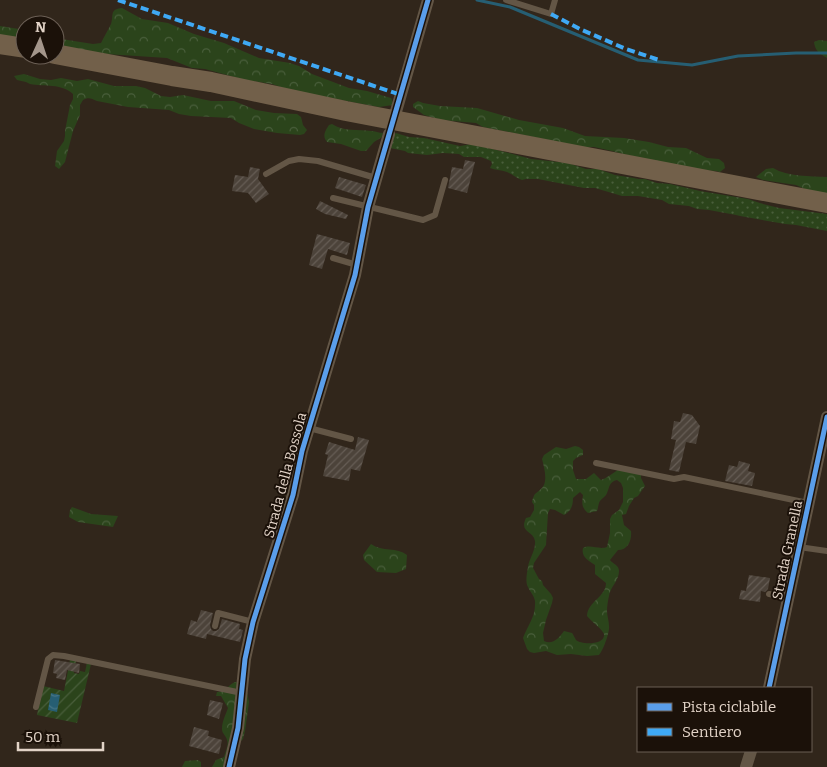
<svg xmlns="http://www.w3.org/2000/svg" width="827" height="767" font-family="Bitter,serif">
<style>
.grass{fill:url(#grass-dots)}
.forest{fill:url(#forest-crowns);fill-rule:evenodd}
.garden{fill:url(#garden-furrows)}
.water{fill:url(#water-waves)}
.lines{fill:none;stroke-linecap:round;stroke-linejoin:round}
.stream{stroke:#265e73;stroke-width:3}
.building{fill:url(#building-hatch)}
.service{stroke:#635646;stroke-width:6}
.minor{stroke:#635646;stroke-width:12}
.trunk{stroke:#72604a;stroke-width:20}
.quiet{stroke:#3fa9f5;stroke-width:4;stroke-dasharray:8 4;stroke-linecap:butt}
.cycleway-casing{stroke:#1b1109;stroke-width:8}
.cycleway{stroke:#5a9eea;stroke-width:5}
.labels{text-anchor:middle;stroke-width:4;stroke-linejoin:round;paint-order:stroke}
.street-label{font-size:14px;fill:#e2d3c7;stroke:#1b1109}
</style>
<defs>
<pattern id="grass-dots" width="8" height="8" patternUnits="userSpaceOnUse" patternTransform="scale(1.25)"><rect width="8" height="8" fill="#2b441b"/><path d="M2 2h.1M6 6h.1" fill="none" stroke="#495e3b" stroke-width="1.8" stroke-linecap="round"/></pattern>
<pattern id="forest-crowns" width="20" height="18" patternUnits="userSpaceOnUse" patternTransform="scale(1.25)"><rect width="20" height="18" fill="#2b441b"/><path d="M2 6a3 3 0 1 1 6 0M12 15a3 3 0 1 1 6 0" fill="none" stroke="#495e3b"/></pattern>
<pattern id="garden-furrows" width="10" height="10" patternUnits="userSpaceOnUse" patternTransform="scale(1.25)"><rect width="10" height="10" fill="#2b441b"/><path d="M-1 1l2-2M0 10L10 0M9 11l2-2" fill="none" stroke="#495e3b"/></pattern>
<pattern id="water-waves" width="16" height="10" patternUnits="userSpaceOnUse" patternTransform="scale(1.25)"><rect width="16" height="10" fill="#265e73"/><path d="M0 5q4-4 8 0t8 0" fill="none" stroke="#457485"/></pattern>
<pattern id="building-hatch" width="6" height="6" patternUnits="userSpaceOnUse" patternTransform="scale(1.25)"><rect width="6" height="6" fill="#4c433a"/><path d="M-1 1l2-2M0 6l6-6M5 7l2-2" fill="none" stroke="#665d55"/></pattern>
</defs>
<rect width="100%" height="100%" fill="#31261b"/>
<!-- grass -->
<path class="grass" d="M396,133L409,137L424,138L460,146L472,144L509,153L531,159L568,163L586,169H598L615,175L634,178L638,179H645L657,183L670,184L700,191L748,199L763,204L779,208L827,214V231L796,225L785,224L740,216L736,215L709,210L697,209L689,206L669,204L662,200L638,196H622L595,188H584L538,179H526L522,180C517,178 512,174 507,172C501,170 495,170 490,168L492,164L491,161L481,157H464L459,154L443,153L427,155L408,153L405,151L390,148L394,134Z"/>
<!-- forest -->
<g class="forest">
<path d="M122,8L142,19L168,23L194,34L224,43L259,58L290,63L299,66L312,74L349,88L367,91L391,98L392,100L393,105L379,107L292,91L272,84L245,80L205,69L192,68L167,58L106,54L55,47V38L93,44L101,43C104,37 108,30 111,24C114,16 109,9 122,8Z"/>
<path d="M0,26L25,30V41L0,35Z"/>
<path d="M819,40L827,41V58C820,54 815,51 814,42Z"/>
<path d="M24,74L40,79L51,80L61,78L77,81L88,79L114,86H136L145,88L161,96L170,97L183,95L211,101H234L256,110L274,113L297,114L301,117L303,125L307,130L304,134L300,135L277,133L254,129L239,123L231,118L191,116L179,114L169,110L128,107L97,101C91,98 88,97 83,100L80,105V115L73,131L65,162L59,169L55,166L57,151L64,141L65,136V131L70,105L73,99V94C61,83 45,87 30,84L26,82L17,80L14,76Z"/>
<path d="M418,101L423,103L440,106L477,108L519,120L563,128L585,136L624,138L649,142L668,147L686,148L707,158L719,159L724,163L725,168L720,172L716,171L701,170L627,155L612,151L594,147H584L483,127L476,123L441,120L424,115L413,107V104Z"/>
<path d="M332,124C344,132 358,129 371,131C375,131 379,133 383,133L382,137L374,142L366,151H361L341,144L327,142C322,136 325,131 329,125Z"/>
<path d="M773,168C788,177 810,176 827,177V194L807,190L796,185L763,180L756,177L766,169Z"/>
<path d="M575,446L579,447L583,450V455L576,458L573,461V470L576,479H586L594,473L601,480C605,479 617,471 620,468L641,473V478L645,486L638,496L634,498L629,506L626,514L622,515L624,525L631,531C632,540 628,550 618,550L610,560C613,564 619,565 619,571C619,581 610,587 609,596C608,600 607,606 607,611C607,616 609,621 609,626C610,632 603,651 599,655L587,656L571,654L557,655L546,651L534,653L530,652L527,649L523,638C528,624 536,617 535,601C534,595 530,592 528,587C525,582 527,573 528,567C529,559 536,550 535,541C533,530 519,533 526,518L530,517L534,510V505L532,502C532,501 534,495 535,494C538,491 542,489 544,485C547,477 544,467 542,459L544,455L556,447L566,449ZM617,480L621,483L623,488V502L619,510L612,515L610,519V533L607,547C599,550 590,544 583,548C581,557 588,560 595,565V574L606,583C606,597 588,601 587,616C590,620 603,630 604,634C606,645 581,645 576,640C576,640 573,634 572,633L564,631C559,638 553,645 544,641L543,633L546,620L552,603L553,598L551,594L543,585L542,581L539,579L533,568L534,563L546,545L548,513L550,509L555,510L564,515C571,511 573,506 573,498L580,492L583,495C582,503 581,507 588,513L597,511C598,509 598,506 599,503C601,498 605,498 607,493C610,486 609,482 617,480Z"/>
<path d="M72,507L91,514L118,516L113,527L78,522L69,517L70,510Z"/>
<path d="M371,544C382,552 397,547 407,555L406,569L396,573L377,572L364,560L363,555Z"/>
<path d="M235,682H239L246,687L249,702L245,731L243,739L231,751L225,767H212L216,760L224,757C225,752 229,745 227,740C226,735 222,734 222,729C222,721 226,714 228,708L221,696H216L217,692C226,692 228,685 235,682Z"/>
<path d="M198,760L201,762V767H182L185,761Z"/>
</g>
<!-- garden -->
<path class="garden" d="M70,660L76,661L74,673L79,674L80,671L85,672L87,663L91,664L77,723L37,715L43,686L64,691Z"/>
<!-- water -->
<path class="water" d="M51,693L60,695L57,712L48,710Z"/>
<g class="lines">
<!-- stream -->
<path class="stream" d="M477,0L510,7L638,60L692,65L738,56L796,53H827"/>
</g>
<!-- building -->
<g class="building">
<path d="M465,160L475,162L467,193L448,188L452,167L463,169Z"/>
<path d="M250,167L260,169L258,179L269,194L256,203L248,193L232,191L235,175L248,177Z"/>
<path d="M339,177L366,185L362,197L335,188Z"/>
<path d="M320,201L348,215L346,219L325,214L316,209Z"/>
<path d="M317,234L350,243L347,255L328,249L322,269L309,265Z"/>
<path d="M683,413L692,415L700,426L696,444L686,442L679,472L669,470L676,440L671,439L674,421L680,422Z"/>
<path d="M358,437L369,440L360,471L351,469L349,481L323,476L328,455L325,454L329,442L355,450Z"/>
<path d="M739,461L750,464L748,471L755,473L752,486L725,481L729,465L737,467Z"/>
<path d="M749,575L770,578L768,589L765,592L761,591L760,602L739,599L741,590L746,591Z"/>
<path d="M201,610L213,613L210,625L211,629L213,631H216L219,629L222,619L240,624L239,629L243,630L240,642L207,634L206,639L187,634L191,620L197,622Z"/>
<path d="M55,660L80,664L79,673L67,670L65,680L56,678L57,674L53,673Z"/>
<path d="M210,700L223,703L219,719L207,715Z"/>
<path d="M194,727L209,731L208,736L222,740L219,754L189,746Z"/>
</g>
<g class="lines">
<!-- service -->
<g class="service">
<path d="M506,0L551,14L555,0"/>
<path d="M266,174L289,161L299,159L318,161L376,178"/>
<path d="M333,198L423,220L435,215L445,180"/>
<path d="M333,258L357,265"/>
<path d="M309,428L351,439"/>
<path d="M596,463L674,479L684,477L808,503"/>
<path d="M799,547L827,551"/>
<path d="M769,594L789,597"/>
<path d="M215,626L218,613L253,622"/>
<path d="M36,707L48,659L53,655L64,656L242,693"/>
</g>
<!-- minor -->
<g class="minor">
<path d="M395,115L428,0"/>
<path d="M769,688L827,417"/>
<path d="M229,767L238,728L245,659L253,622L293,495L302,451L355,275L368,207L389,134"/>
<path d="M746,767L751,751"/>
</g>
<!-- trunk -->
<g class="trunk">
<path d="M0,44L25,48"/>
<path d="M55,54L172,76L211,82L346,111L827,203"/>
</g>
<!-- quiet -->
<g class="quiet">
<path d="M118,0L401,95"/>
<path d="M551,14L582,30L626,49L659,60"/>
</g>
<defs>
<g id="cycleway">
<path d="M769,688L827,417"/>
<path d="M229,767L238,728L245,659L253,622L293,495L302,451L355,275L368,207L428,0"/>
</g>
</defs>
<!-- cycleway casing -->
<use href="#cycleway" class="cycleway-casing"/>
<!-- cycleway -->
<use href="#cycleway" class="cycleway"/>
</g>
<g class="labels">
<!-- street labels -->
<g class="street-label">
<text transform="translate(285 475) rotate(-75)" y="5">Strada della Bossola</text>
<text transform="translate(787 550) rotate(-78)" y="5">Strada Granella</text>
</g>
</g>
<!-- legend -->
<rect x="637" y="687" width="175" height="65" fill="#1b1109" stroke="#6b5f55"/>
<rect x="647" y="703" width="25" height="8" fill="#5a9eea" stroke="#6b5f55"/>
<text x="682" y="712" font-size="15" fill="#e2d3c7">Pista ciclabile</text>
<rect x="647" y="728" width="25" height="8" fill="#3fa9f5" stroke="#6b5f55"/>
<text x="682" y="737" font-size="15" fill="#e2d3c7">Sentiero</text>
<!-- north arrow -->
<g transform="translate(40 40) rotate(3)"><circle r="24" fill="#1b1109" stroke="#6b5f55"/>
<path d="M0-4L9 19L0 12L-9 19Z" fill="#a4968b"/>
<text y="-8" font-size="14" font-weight="bold" text-anchor="middle" fill="#e2d3c7">N</text>
</g>
<!-- scale -->
<path d="M18 742v8h85v-8" fill="none" stroke="#e2d3c7" stroke-width="2.5"/>
<text x="25" y="742" font-size="15" fill="#e2d3c7" stroke="#1b1109" stroke-width="4" paint-order="stroke">50 m</text>
</svg>
